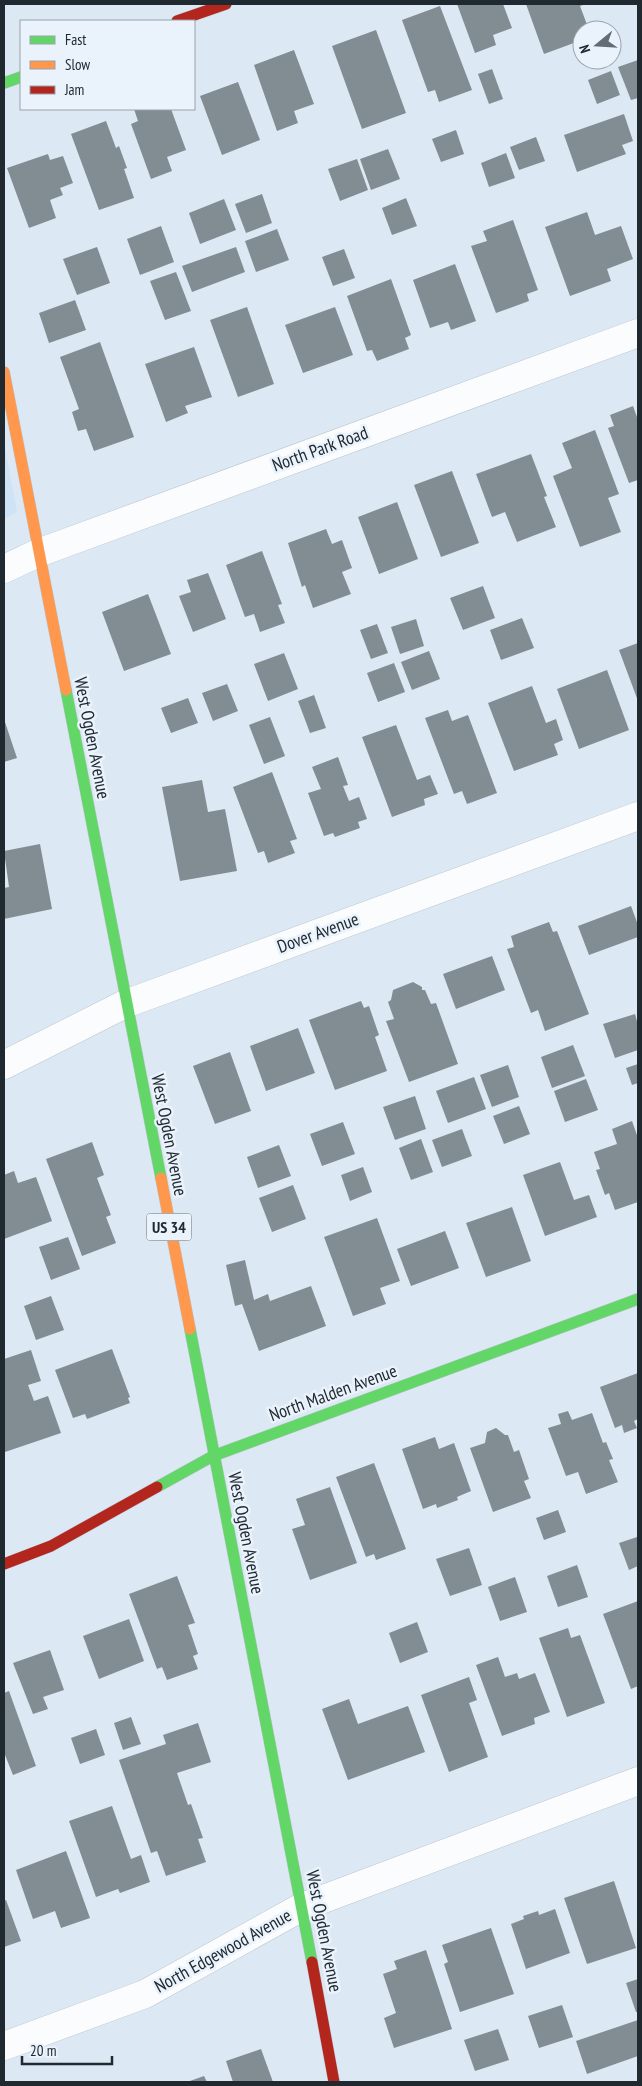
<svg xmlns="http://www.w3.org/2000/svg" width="642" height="2086" font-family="'PT Sans Narrow',sans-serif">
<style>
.built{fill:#cee3f6}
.building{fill:#828c93}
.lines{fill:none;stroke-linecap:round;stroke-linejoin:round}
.street-casing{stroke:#bdc6cf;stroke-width:29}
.fast-casing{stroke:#bdc6cf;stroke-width:12}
.slow-casing{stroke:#bdc6cf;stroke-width:12}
.jam-casing{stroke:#bdc6cf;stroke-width:12}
.street{stroke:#fafcfd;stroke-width:28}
.fast{stroke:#63d668;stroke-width:11}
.slow{stroke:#ff974d;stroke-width:11}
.jam{stroke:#b3261e;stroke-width:11}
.labels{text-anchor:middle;stroke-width:5;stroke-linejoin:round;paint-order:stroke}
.shield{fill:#eaf3fc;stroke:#5d666d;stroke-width:1}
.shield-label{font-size:16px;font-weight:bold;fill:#212930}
.street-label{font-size:18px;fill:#212930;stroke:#eaf3fc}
</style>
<rect width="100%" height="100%" fill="#dce8f3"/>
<!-- built -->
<path class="built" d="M4,443L17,512L4,519Z"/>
<!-- building -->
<g class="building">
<path d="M457,4H503L512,28L493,35L496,45L475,53Z"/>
<path d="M526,4H586L580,6L589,30H582V40L544,54Z"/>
<path d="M440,6L472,90L439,102L435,90L428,92L402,20Z"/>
<path d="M376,30L406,113L362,129L332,46Z"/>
<path d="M294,50L314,104L294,111L298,123L277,131L254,65Z"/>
<path d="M638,60V98L631,100L618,67Z"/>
<path d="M492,69L503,99L489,104L478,74Z"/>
<path d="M611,71L620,95L597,104L588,80Z"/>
<path d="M238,82L260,140L222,155L200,96Z"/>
<path d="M134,109H171L186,150L167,157L172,171L151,179L131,124L138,121Z"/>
<path d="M624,114L633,141L622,145L626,154L577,172L564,135Z"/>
<path d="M106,121L116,148L119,146L127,168L124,169L134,198L99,210L71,134Z"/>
<path d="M456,130L464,154L441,162L432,139Z"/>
<path d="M536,137L545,161L519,170L510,147Z"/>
<path d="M388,149L400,179L371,190L360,159Z"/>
<path d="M506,153L515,178L489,187L481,163Z"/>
<path d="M48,154L50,160L63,156L73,183L60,188L63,195L50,200L56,218L29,228L7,168Z"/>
<path d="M357,159L368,190L340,201L328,169Z"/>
<path d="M262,194L272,223L246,233L235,204Z"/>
<path d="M406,198L417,226L392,235L382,208Z"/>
<path d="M224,199L236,230L200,244L189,213Z"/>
<path d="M587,212L595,235L621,226L633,259L607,269L611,281L570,296L545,227Z"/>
<path d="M513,220L538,290L527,294L529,301L496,313L471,246L487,241L483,231Z"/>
<path d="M161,226L174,262L140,275L127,239Z"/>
<path d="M277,229L289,260L256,272L245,241Z"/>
<path d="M97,247L110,283L77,295L63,259Z"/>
<path d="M236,247L245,272L192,292L182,266Z"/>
<path d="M344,249L355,278L333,286L322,257Z"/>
<path d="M455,264L476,321L451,330L448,322L430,328L413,280Z"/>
<path d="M176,272L191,311L165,320L150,281Z"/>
<path d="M391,279L411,335L405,338L409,349L377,361L372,350L367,351L347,296Z"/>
<path d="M75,300L86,330L49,343L39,313Z"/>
<path d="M247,307L274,384L238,397L210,320Z"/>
<path d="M335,307L353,355L303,373L285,325Z"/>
<path d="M100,342L134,437L94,451L86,429L78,431L72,412L79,409L60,357Z"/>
<path d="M194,347L212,397L185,406L188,413L166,422L145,364Z"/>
<path d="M633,406L637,417H638V480L629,483L608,428L614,426L610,415Z"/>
<path d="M595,430L619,494L608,498L621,532L580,547L553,476L572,468L562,443Z"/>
<path d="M531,454L547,496L544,497L556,527L517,542L505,512L492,517L476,474Z"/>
<path d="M452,471L479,543L441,557L414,485Z"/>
<path d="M397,502L418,559L379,574L358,517Z"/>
<path d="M326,529L332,544L342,540L352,568L342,572L351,594L313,608L305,585L302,587L288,543Z"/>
<path d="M262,551L282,604L278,605L285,623L260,632L254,614L245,617L226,565Z"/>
<path d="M208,573L226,619L193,632L179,596L191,592L187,580Z"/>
<path d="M483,586L495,618L463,630L450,598Z"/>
<path d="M148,594L171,654L124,671L102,612Z"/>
<path d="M522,618L534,648L501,660L490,630Z"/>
<path d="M416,619L424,646L400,654L391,627Z"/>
<path d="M377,624L388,653L371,659L360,630Z"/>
<path d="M638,643V701L619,650Z"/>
<path d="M429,651L440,679L412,690L401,662Z"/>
<path d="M284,653L298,689L268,701L254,664Z"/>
<path d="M394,663L405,692L378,702L367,673Z"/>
<path d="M607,670L629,730L579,749L557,689Z"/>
<path d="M227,684L238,711L213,721L202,693Z"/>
<path d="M532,686L546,723L556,719L563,740L554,744L558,755L514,771L488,703Z"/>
<path d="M314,695L326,728L310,733L298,701Z"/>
<path d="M188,698L198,723L171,733L161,708Z"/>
<path d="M448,710L452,721L468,715L497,793L467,804L462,791L454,794L425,718Z"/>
<path d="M270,717L285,756L264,764L249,725Z"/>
<path d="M4,719L17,758L4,762Z"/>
<path d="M396,725L417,780L430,775L438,794L424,799L425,805L392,817L362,737Z"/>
<path d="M338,757L348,785L343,786L349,801L359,797L367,819L358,822L360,828L335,837L333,833L324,836L308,793L321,789L312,767Z"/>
<path d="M272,772L297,839L290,841L295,853L268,863L264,851L258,853L233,787Z"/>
<path d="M202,780L208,812L225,809L237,871L180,881L162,787Z"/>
<path d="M40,844L52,909L4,919V888L9,887L4,851Z"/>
<path d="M631,906L638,925V937L589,955L578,926Z"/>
<path d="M549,922L553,932L557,931L589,1014L545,1031L538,1010L531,1013L507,949L514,947L511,936Z"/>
<path d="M492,956L505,990L456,1009L443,974Z"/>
<path d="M413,982L422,987V990H425L431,1004L436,1003L458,1064L409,1082L386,1021L394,1019L388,1002L391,1000L393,990Z"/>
<path d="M361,1001L364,1008L369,1006L379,1035L375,1037L387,1071L335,1090L309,1020Z"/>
<path d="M635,1014L638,1025V1050L615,1058L603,1024Z"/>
<path d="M298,1028L315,1073L266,1091L250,1046Z"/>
<path d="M573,1045L585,1076L552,1088L541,1057Z"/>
<path d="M230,1052L251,1111L215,1124L193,1066Z"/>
<path d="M638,1064V1083L632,1085L626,1068Z"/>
<path d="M508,1065L519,1097L492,1107L480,1075Z"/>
<path d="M474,1077L486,1109L448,1123L436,1091Z"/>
<path d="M586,1079L598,1110L565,1122L554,1091Z"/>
<path d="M415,1096L426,1129L395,1140L383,1107Z"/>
<path d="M519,1106L530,1134L504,1144L493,1116Z"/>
<path d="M632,1121L638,1138V1202L615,1210L609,1193L605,1195L596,1170L600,1169L594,1152L617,1144L612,1129Z"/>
<path d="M343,1122L355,1154L322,1166L310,1134Z"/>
<path d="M462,1129L472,1156L442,1167L432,1140Z"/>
<path d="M421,1139L433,1172L411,1180L399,1148Z"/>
<path d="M92,1142L104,1175L97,1178L111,1215L106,1217L116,1243L82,1256L46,1159Z"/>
<path d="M279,1145L291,1176L258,1188L247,1157Z"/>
<path d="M560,1162L574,1200L589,1195L597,1217L545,1236L523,1175Z"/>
<path d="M363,1167L372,1192L350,1201L341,1175Z"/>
<path d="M14,1171L18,1183L36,1177L52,1221L4,1239V1175Z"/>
<path d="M293,1185L306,1219L272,1232L259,1198Z"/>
<path d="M512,1207L531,1261L486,1277L466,1223Z"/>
<path d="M377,1218L400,1281L380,1288L386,1304L353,1316L324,1237Z"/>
<path d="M445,1231L459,1268L411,1286L397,1249Z"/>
<path d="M68,1237L80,1269L51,1280L39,1247Z"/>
<path d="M245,1260L254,1300L268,1294L270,1301L311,1286L326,1326L259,1351L242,1304L235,1306L226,1265Z"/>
<path d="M51,1296L64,1330L36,1340L24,1306Z"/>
<path d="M112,1349L130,1397L128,1398L130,1403L87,1419L85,1414L73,1418L55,1370Z"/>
<path d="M31,1350L41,1381L28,1385L34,1401L48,1396L61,1433L5,1452L4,1448V1359Z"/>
<path d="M638,1373V1419L634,1421L637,1428L624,1433L622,1425L615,1428L600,1387Z"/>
<path d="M568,1411L572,1420L592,1413L603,1443L606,1442L613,1459L609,1460L618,1482L586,1494L578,1472L566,1476L548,1428L561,1424L558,1414Z"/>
<path d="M496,1428L505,1435H508L514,1452L519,1450L529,1479L524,1481L531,1498L493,1512L470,1448L485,1443L487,1432Z"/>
<path d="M435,1437L439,1449L454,1443L471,1491L457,1497L458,1500L437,1508L436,1504L423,1509L402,1449Z"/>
<path d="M374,1463L406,1549L376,1560L374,1554L366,1557L336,1477Z"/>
<path d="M330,1487L357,1563L310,1580L292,1529L305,1525L296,1499Z"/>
<path d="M558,1510L566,1532L544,1540L536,1518Z"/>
<path d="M637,1537L638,1566L629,1570L619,1543Z"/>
<path d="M469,1548L482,1585L450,1596L436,1559Z"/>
<path d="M577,1565L588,1597L558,1607L547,1576Z"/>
<path d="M177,1576L195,1623L188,1625L198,1654L193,1656L198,1669L167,1680L162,1667L157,1669L129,1594Z"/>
<path d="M515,1577L527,1612L500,1621L488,1587Z"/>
<path d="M638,1601V1686L631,1689L603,1614Z"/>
<path d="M129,1619L144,1661L99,1679L83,1636Z"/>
<path d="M417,1622L428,1652L400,1663L389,1633Z"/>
<path d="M568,1628L571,1638L580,1635L605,1703L567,1717L539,1638Z"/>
<path d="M50,1650L64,1690L43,1697L48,1709L33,1714L13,1663Z"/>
<path d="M498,1657L505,1677L517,1673L519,1679L535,1673L550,1712L534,1718L535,1724L502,1736L476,1665Z"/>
<path d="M469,1677L477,1700L469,1703L488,1757L449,1772L421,1695Z"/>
<path d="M9,1691L36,1766L13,1775L5,1755L4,1756V1693Z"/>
<path d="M349,1699L358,1724L408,1706L425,1752L348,1780L322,1709Z"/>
<path d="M131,1717L141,1744L123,1750L114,1723Z"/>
<path d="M198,1723L211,1762L177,1773L188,1805L191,1804L203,1838L198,1839L206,1862L166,1876L157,1851L151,1853L119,1760L166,1744L163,1735Z"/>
<path d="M96,1729L105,1755L80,1764L71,1738Z"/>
<path d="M112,1806L131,1859L141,1855L150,1882L120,1893L118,1889L96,1897L69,1821Z"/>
<path d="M66,1851L90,1918L61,1928L55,1911L33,1919L16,1870Z"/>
<path d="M614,1881L636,1948L587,1964L564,1898Z"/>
<path d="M6,1900L21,1941L4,1947V1901Z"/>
<path d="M555,1909L570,1953L526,1969L511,1924L524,1919L523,1916L538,1911L539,1915Z"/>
<path d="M491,1928L514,1994L460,2012L444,1964L448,1962L442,1945Z"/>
<path d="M426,1950L452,2029L394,2048L384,2018L396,2013L383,1974L397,1969L394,1961Z"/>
<path d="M638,1979V2012H636L626,1983Z"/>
<path d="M562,2005L573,2037L539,2048L528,2016Z"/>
<path d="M638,2020V2056L587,2074L576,2041Z"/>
<path d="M498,2029L509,2060L475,2071L464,2040Z"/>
<path d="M261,2049L273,2082H233L226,2061Z"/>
<path d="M204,2076L207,2082H187Z"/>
</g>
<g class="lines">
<defs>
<g id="street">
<path d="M4,569L38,553L638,333"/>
<path d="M4,1065L125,1004L638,816"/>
<path d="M4,2046L145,1994L302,1907L638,1781"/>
</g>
<g id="fast">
<path d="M4,83L21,77"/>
<path d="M66,690L161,1178"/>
<path d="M190,1329L312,1962"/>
<path d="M157,1487L213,1456L638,1299"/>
</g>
<g id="slow">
<path d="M4,372L66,690"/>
<path d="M161,1178L190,1329"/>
</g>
<g id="jam">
<path d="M177,21L226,4"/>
<path d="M4,1564L51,1546L157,1487"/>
<path d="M312,1962L334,2082"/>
</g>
</defs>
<!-- street casing -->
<use href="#street" class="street-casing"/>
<!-- fast casing -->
<use href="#fast" class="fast-casing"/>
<!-- slow casing -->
<use href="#slow" class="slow-casing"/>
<!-- jam casing -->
<use href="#jam" class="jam-casing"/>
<!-- street -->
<use href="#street" class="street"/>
<!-- fast -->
<use href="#fast" class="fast"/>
<!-- slow -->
<use href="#slow" class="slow"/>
<!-- jam -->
<use href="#jam" class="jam"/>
</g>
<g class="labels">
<!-- shield labels -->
<rect class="shield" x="146.5" y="1213.5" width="45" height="27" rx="4"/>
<g class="shield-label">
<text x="169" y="1233">US 34</text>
</g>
<!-- street labels -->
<g class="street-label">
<text transform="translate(320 449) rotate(-20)" y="6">North Park Road</text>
<text transform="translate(92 738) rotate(79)" y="6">West Ogden Avenue</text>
<text transform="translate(318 933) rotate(-20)" y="6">Dover Avenue</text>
<text transform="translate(169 1135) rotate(79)" y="6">West Ogden Avenue</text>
<text transform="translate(333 1393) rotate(-20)" y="6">North Malden Avenue</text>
<text transform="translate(246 1533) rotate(79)" y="6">West Ogden Avenue</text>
<text transform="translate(324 1931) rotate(79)" y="6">West Ogden Avenue</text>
<text transform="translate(223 1951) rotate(-29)" y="6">North Edgewood Avenue</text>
</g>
</g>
<!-- border -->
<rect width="642" height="2086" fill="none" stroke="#212930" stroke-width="10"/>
<!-- legend -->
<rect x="20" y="20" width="175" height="90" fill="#eaf3fc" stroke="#9aa2aa"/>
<rect x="30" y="36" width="25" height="8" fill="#63d668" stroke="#9aa2aa"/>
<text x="65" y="45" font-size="15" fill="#212930">Fast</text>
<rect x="30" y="61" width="25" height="8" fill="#ff974d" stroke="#9aa2aa"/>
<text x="65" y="70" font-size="15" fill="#212930">Slow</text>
<rect x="30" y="86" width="25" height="8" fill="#b3261e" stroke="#9aa2aa"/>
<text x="65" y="95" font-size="15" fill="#212930">Jam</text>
<!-- north arrow -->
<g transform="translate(597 45) rotate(252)"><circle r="24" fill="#eaf3fc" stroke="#9aa2aa"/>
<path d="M0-4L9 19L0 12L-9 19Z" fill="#626c74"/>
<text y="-8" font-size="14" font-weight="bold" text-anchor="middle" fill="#212930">N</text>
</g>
<!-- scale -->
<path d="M22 2056v8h90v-8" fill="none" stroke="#212930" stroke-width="2.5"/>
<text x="30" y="2056" font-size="15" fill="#212930" stroke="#eaf3fc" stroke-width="4" paint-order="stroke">20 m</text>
</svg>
